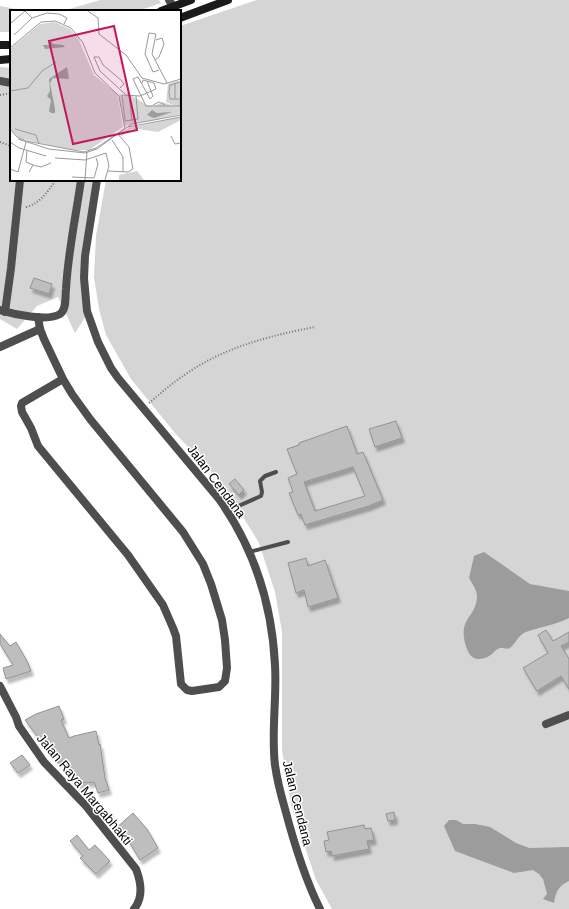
<svg xmlns="http://www.w3.org/2000/svg" width="569" height="909" font-family="Arial,sans-serif">
<style>
.green{fill:#d5d5d5}
.water{fill:#9c9c9c}
.building{fill:#bebebe;stroke:#929292;fill-rule:evenodd;filter:url(#shadow)}
.lines{fill:none;stroke-linecap:round;stroke-linejoin:round}
.path{stroke:#707070;stroke-width:2;stroke-dasharray:1 2;stroke-linecap:butt}
.lane{stroke:#4e4e4e;stroke-width:4}
.street{stroke:#4e4e4e;stroke-width:8}
.secondary{stroke:#1b1b1b;stroke-width:8}
.labels{text-anchor:middle;stroke-width:3;stroke-linejoin:round;paint-order:stroke}
.street-label{font-size:13px;fill:#000;stroke:#fff}
.inset-road{fill:none;stroke:#999;stroke-width:1}
.view{fill:#c2185b;fill-opacity:0.15;stroke:#c2185b;stroke-width:2}
.inset-edge{fill:none;stroke:#000;stroke-width:2}
</style>
<defs>
<filter id="shadow"><feDropShadow dx="2.5" dy="4.5" stdDeviation="1" flood-color="#0004"/></filter>
</defs>
<rect width="100%" height="100%" fill="#fff"/>
<!-- green -->
<g class="green">
<path d="M100,0H159L161,3L138,11H63Z"/>
<path d="M257,0H569V909H332L316,880L291,805L282,750V632L275,592L259,543L224,486L175,433L131,379L106,335L99,309L94,277L96,236L106,180H180V26Z"/>
<path d="M0,6L27,11H11V32H0Z"/>
<path d="M0,67L11,68V180H95L90,204L86,316L75,333L58,297L37,306L17,329L0,319Z"/>
</g>
<!-- water -->
<g class="water">
<path d="M484,552L530,584L569,591V618C555,625 540,627 526,632C518,635 517,642 511,647C507,651 504,647 500,648C495,649 492,656 485,658C472,662 468,654 465,643C464,638 463,633 464,628C467,616 476,612 477,597C477,590 473,585 469,578L474,556Z"/>
<path d="M449,820H456L463,824H475L490,827L516,843L529,848L569,847V881C558,886 556,892 554,903L543,899L547,894L543,879L539,874L533,870L514,873L455,851L444,826Z"/>
</g>
<!-- building -->
<g class="building">
<path d="M34,278L52,284L49,294L30,288Z"/>
<path d="M396,421L402,438L375,447L369,429Z"/>
<path d="M347,426L357,454L363,452L383,500L369,506L305,525L301,514L298,515L289,493L293,492L288,478L297,474L287,449L299,445V443ZM353,467L365,496L315,511L304,482Z"/>
<path d="M235,479L244,490L239,495L229,484Z"/>
<path d="M306,558L308,566L325,560L338,598L308,607L304,590L296,593L288,563Z"/>
<path d="M546,630L553,641L569,632V642L561,646L569,659V689L561,676L537,691L523,668L548,653L538,635Z"/>
<path d="M0,634L10,646L16,642L27,661L31,671L6,679L3,668L13,665L0,644Z"/>
<path d="M59,706L64,719L61,720L69,738L74,736L96,731L99,745L100,744L105,778L109,790L98,793L94,782L86,783L85,782L74,785L70,765L65,768L62,761L58,763L45,743L43,744L25,720L36,714Z"/>
<path d="M22,755L30,765L18,773L10,763Z"/>
<path d="M394,812L395,820L388,821L386,814Z"/>
<path d="M133,813L147,829L158,848L140,860L126,837L123,839L115,829Z"/>
<path d="M364,825L365,829L371,828L374,840L367,841L369,849L332,856L331,851L326,852L324,841L329,840L327,832Z"/>
<path d="M77,835L89,850L95,845L110,861L96,874L80,858L83,856L70,841Z"/>
</g>
<g class="lines">
<!-- path -->
<g class="path">
<path d="M0,95L11,93"/>
<path d="M0,142L11,146"/>
<path d="M26,207C41,203 47,192 56,180"/>
<path d="M149,403C160,394 171,384 183,376C222,348 268,336 315,327"/>
</g>
<!-- lane -->
<g class="lane">
<path d="M227,511L261,496L262,492L260,481L265,476L276,472"/>
<path d="M249,552L288,542"/>
</g>
<!-- street -->
<g class="street">
<path d="M169,0L176,11"/>
<path d="M0,81L11,83"/>
<path d="M97,180L85,256L84,278L87,311L98,342L111,368L118,378L219,499C254,548 272,605 275,665C277,699 271,732 275,765C277,780 281,795 285,809C294,843 304,877 320,909"/>
<path d="M0,310C13,314 48,322 60,314C67,309 65,296 66,289C68,252 76,216 81,180"/>
<path d="M5,312L11,268L20,180"/>
<path d="M38,317L40,329L44,339L63,379L72,394L90,419L183,532L203,564L211,584L222,620L225,640L227,668L225,681L219,687L192,691L187,690L181,684L176,636L173,628L163,605L128,555L38,446L31,428L22,412L21,406L22,403L63,379"/>
<path d="M0,347L40,329"/>
<path d="M0,686L16,717L19,726L44,762L86,806L136,869C141,882 144,897 134,909"/>
<path d="M546,724L569,715"/>
</g>
<!-- secondary -->
<g class="secondary">
<path d="M161,11L191,0"/>
<path d="M180,18L228,0"/>
<path d="M0,45H11"/>
<path d="M0,60L11,59"/>
</g>
</g>
<g class="labels">
<!-- street labels -->
<g class="street-label">
<text transform="translate(217 481) rotate(53)" y="5">Jalan Cendana</text>
<text transform="translate(85 789) rotate(50)" y="5">Jalan Raya Margabhakti</text>
<text transform="translate(298 803) rotate(76)" y="5">Jalan Cendana</text>
</g>
</g>
<!-- overview -->
<g transform="translate(10 10)">
<rect width="171" height="171" fill="#fff"/>
<path d="M44,12L60,19L68,28L84,65L107,84L109,91L113,117L79,140H63L25,132L9,128L0,120V39L30,14ZM167,71H171V99L156,92L158,74ZM117,83L137,95L144,96L153,92L171,99V104L114,116L109,86L110,84L113,87ZM171,107V110L148,122L128,119H121L112,126L109,123L119,118ZM127,161L134,170H109V165Z" fill="#d5d5d5"/>
<path d="M41,31L43,34L53,35L55,37L35,39L33,35H39ZM57,57L59,69L43,68L40,73L45,99V103H41L39,101L41,90L37,86L40,81L39,69ZM142,100L147,103L162,102L144,108L137,105Z" fill="#9c9c9c"/>
<path class="inset-road" d="M78,1L88,8L89,24L116,45L132,68L154,74L171,69M22,8L37,3L49,4L57,8L54,14M0,14L15,1M4,25L22,8L15,1M0,38L31,12L45,11L61,18L73,33L85,63L109,86L115,119M145,50L149,47L154,34L152,28L146,30M149,60L143,62L135,44L139,23L146,24L142,44L157,73M137,71L143,86L140,89L128,67L123,69L136,96H171M171,72L160,75L159,82L160,89H171M110,78L114,74L111,70L93,55L89,47H84L90,61L115,84M0,81L18,78L32,61L46,52M119,84L122,111M126,86L128,109L115,111L112,85L130,86L146,79L144,73L133,70L132,73M165,89V73M143,95L149,92L155,95M170,96L171,75M118,117L171,107M0,119L7,127L16,131L74,142L86,138L122,114L171,105M5,119L26,125L29,134M161,126L165,134L171,133M8,129L39,139L75,143L87,139L114,119M102,130L113,147V162M0,132L9,138L36,146M17,140L16,152L23,155L19,162M45,148L75,150L96,143L99,156L95,170M23,155L31,157L41,153M0,159L8,162L16,132M98,161L118,162L123,159L119,137L107,123M62,167L84,168L88,154L86,148M75,170L77,142"/>
<path class="view" d="M104,16L127,120L63,134L39,31Z"/>
<rect width="171" height="171" class="inset-edge"/>
</g>
</svg>
